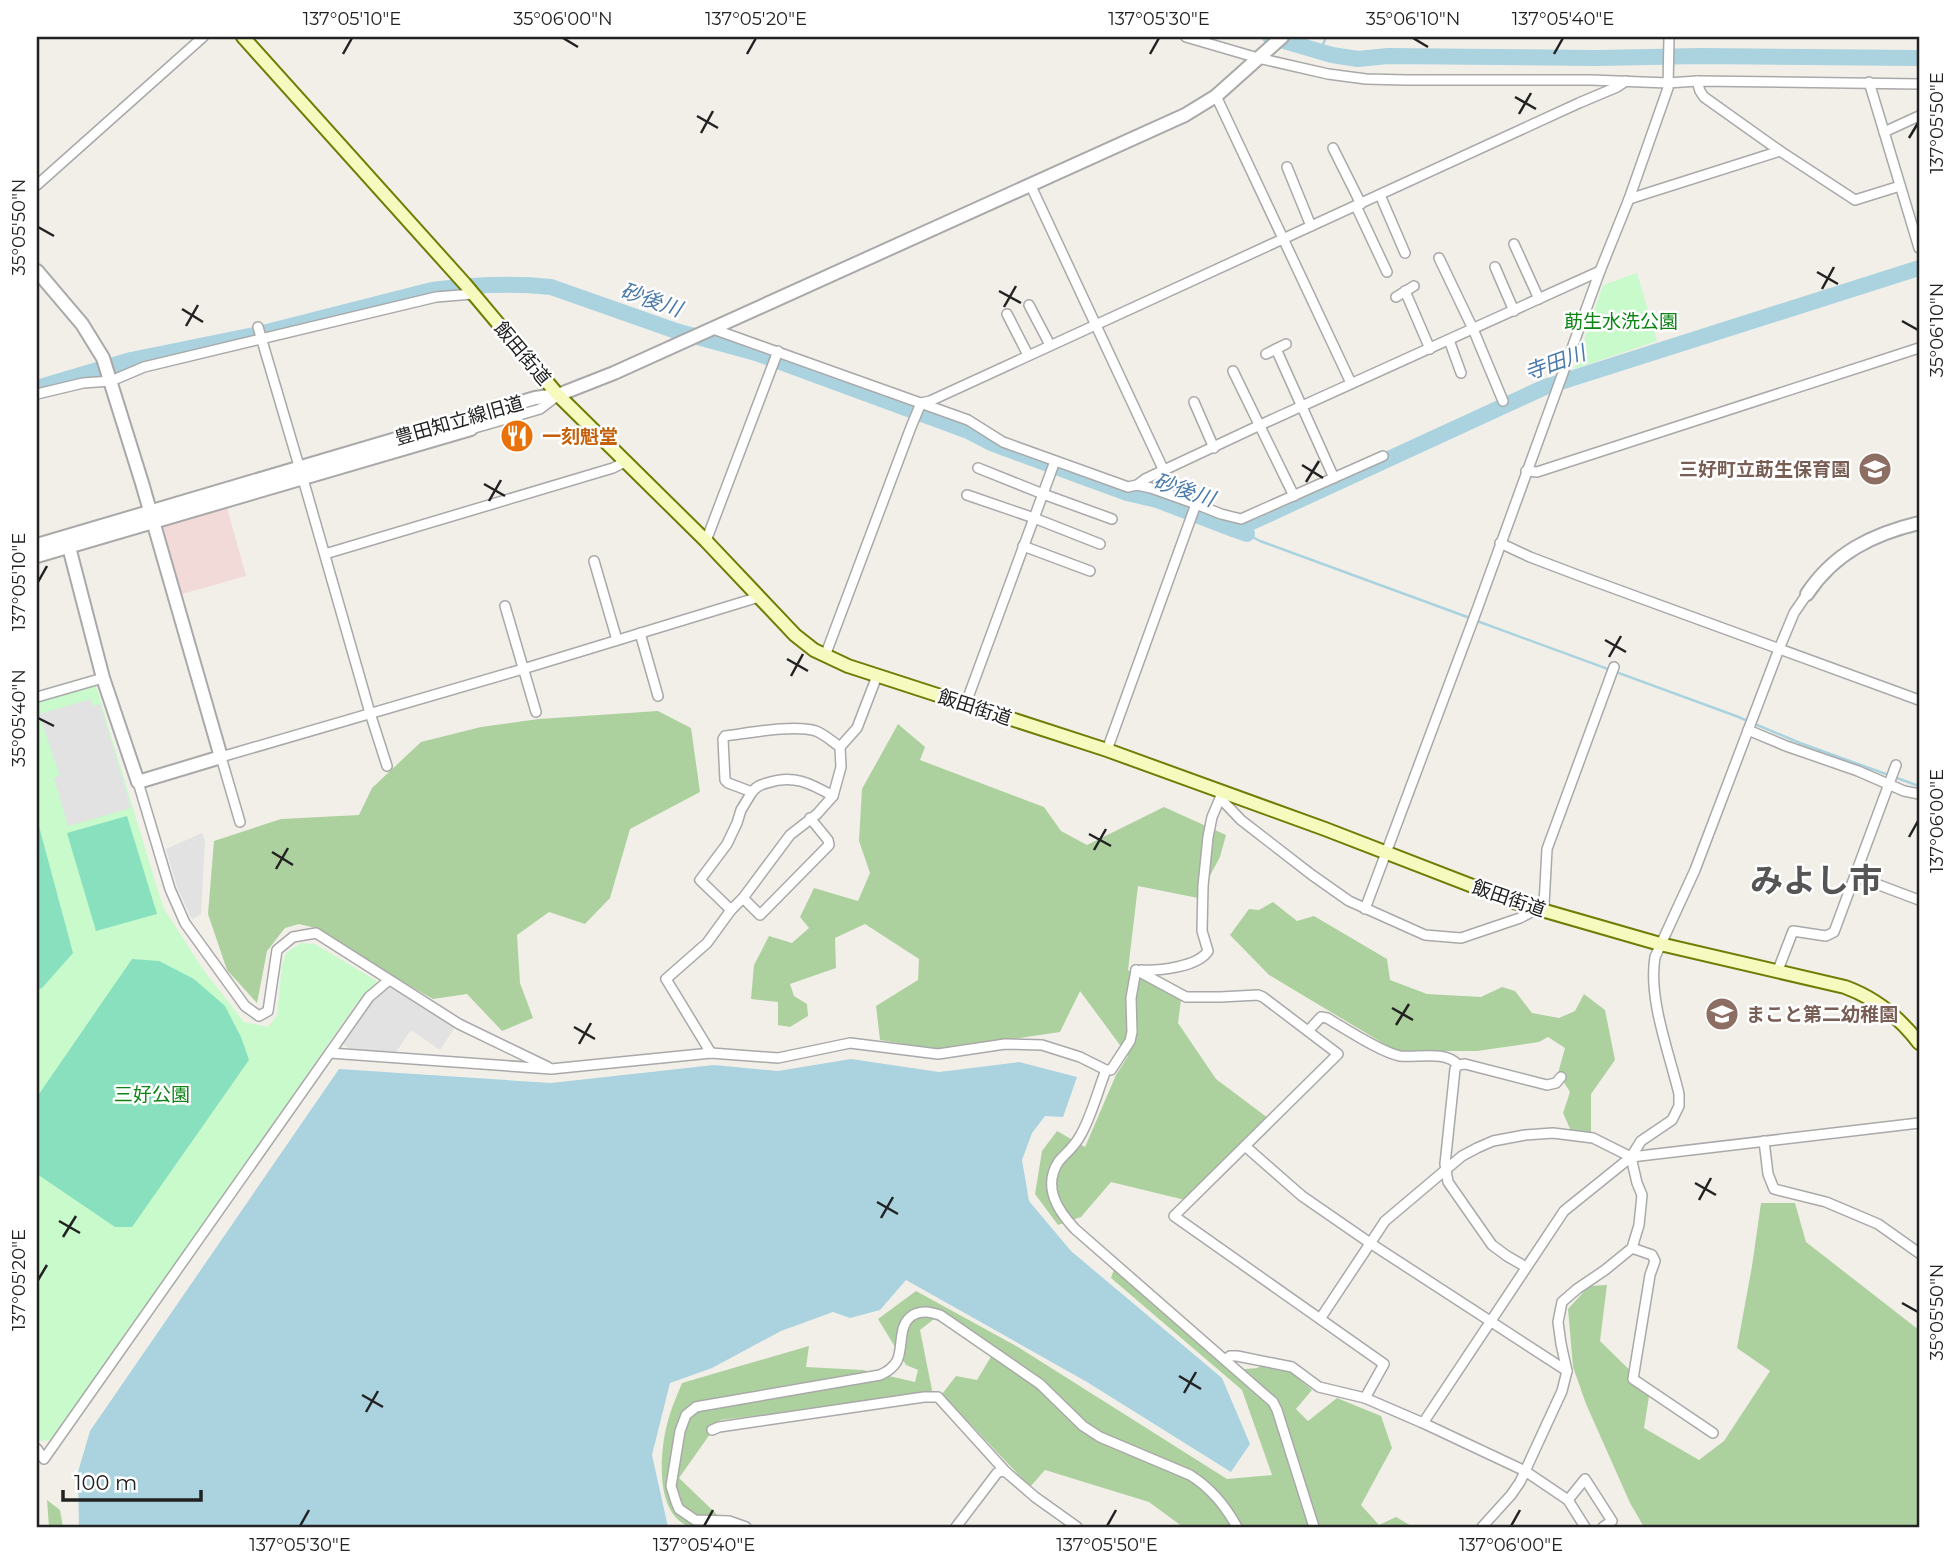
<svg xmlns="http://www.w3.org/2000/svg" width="1956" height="1564" font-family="Montserrat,'Noto Sans JP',sans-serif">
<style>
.commercial{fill:#f2dad9}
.forest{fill:#add19e}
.park{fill:#c8facc}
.pitch{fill:#88e0be}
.parking{fill:#e2e2e2}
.water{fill:#aad3df}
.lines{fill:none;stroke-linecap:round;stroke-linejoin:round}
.stream{stroke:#aad3df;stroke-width:2.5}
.river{stroke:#aad3df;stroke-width:16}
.minor-casing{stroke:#a9a9a9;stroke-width:12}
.tertiary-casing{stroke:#a9a9a9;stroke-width:16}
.secondary-casing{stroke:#707d05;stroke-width:16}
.minor{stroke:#fff;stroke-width:9}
.tertiary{stroke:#fff;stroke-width:12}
.secondary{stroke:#f7fabf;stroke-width:12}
.ticks{fill:none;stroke:#222;stroke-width:2.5}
.labels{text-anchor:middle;stroke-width:5;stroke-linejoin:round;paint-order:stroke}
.park-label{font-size:19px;fill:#0c8416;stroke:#fff}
.street-label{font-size:19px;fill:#222;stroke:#fff}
.food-label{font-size:19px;font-weight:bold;fill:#c56008;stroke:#fff;text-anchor:start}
.education-label{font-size:19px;font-weight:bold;fill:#785e54;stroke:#fff;text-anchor:end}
.water-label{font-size:21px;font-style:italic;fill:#4a7aab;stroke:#fff}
.town-label{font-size:33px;font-weight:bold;fill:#555;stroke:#fff}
.neatline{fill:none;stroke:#222;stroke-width:2.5}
.ticks-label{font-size:18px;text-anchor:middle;fill:#222}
</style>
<rect width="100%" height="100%" fill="#f2efe9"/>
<!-- commercial -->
<path class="commercial" d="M227,508L246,576L182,594L162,526Z"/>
<!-- forest -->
<g class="forest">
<path d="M658,711L691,728L700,792L630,829L610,898L585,924L549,912L517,935L520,983L533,1018L502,1031L467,994L433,999L378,968L316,928L299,924L285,928L267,951L257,1003L227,970L208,914L214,841L281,819L359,815L372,788L421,742L481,727L539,719Z"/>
<path d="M898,724L925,747L920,760L1044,807L1061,831L1087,845L1164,807L1226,835L1220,857L1198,898L1138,886L1128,970L1181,1000L1178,1023L1216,1079L1268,1118L1185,1200L1111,1182L1081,1217L1058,1225L1035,1194L1042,1151L1057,1131L1085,1147L1116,1075L1128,1056L1080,991L1060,1032L940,1050L880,1040L876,1006L918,980L919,959L865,924L835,938L836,968L790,984L794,996L807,1004L808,1016L790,1027L778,1025V1002L751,999L754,965L769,936L792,943L809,928L800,917L814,888L858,901L870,873L859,841L862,789Z"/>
<path d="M1273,902L1297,921L1314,916L1387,959L1390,980L1427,994L1481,997L1502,987L1515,991L1532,1013L1559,1018L1575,1011L1584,994L1605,1010L1615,1060L1591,1094V1134L1571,1131L1563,1113L1570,1092L1558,1073L1565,1048L1548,1037L1539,1042L1477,1051H1396L1269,975L1230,935L1249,909L1259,910Z"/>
<path d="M1761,1203H1795L1806,1242L1919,1330V1527H1644L1630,1503L1586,1404L1573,1367L1568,1309L1589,1286L1607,1285L1600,1341L1650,1390L1644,1428L1699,1460L1724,1441L1770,1371L1737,1348L1752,1266Z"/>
<path d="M1114,1269L1233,1370L1257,1368L1275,1359L1312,1390L1296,1409L1308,1421L1337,1398L1381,1416L1392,1448L1361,1505L1379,1525L1396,1517L1413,1527H1183L1149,1502L1045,1470L1030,1487L942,1394L956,1376L977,1380L995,1350L934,1319L920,1330L933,1395L720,1420L679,1478L730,1527C717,1527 698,1531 686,1525C653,1510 660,1443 670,1414C673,1404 678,1393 682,1383L809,1346L806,1367L863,1370L915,1382L918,1370L906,1365L878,1319L916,1291L1018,1347L1227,1479L1272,1475L1242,1390L1111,1278Z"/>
<path d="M47,1500L60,1510L63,1527H49Z"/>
</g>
<!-- park -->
<g class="park">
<path d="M1637,273L1657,341L1574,369L1603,285Z"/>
<path d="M96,686L163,907L202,968L244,1022L268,1027L277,1015L282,966L286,953L301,943L315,944L377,981L356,1004L52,1440L41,1441L37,1436V701Z"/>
</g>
<!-- pitch -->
<g class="pitch">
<path d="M127,816L157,914L96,931L67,833Z"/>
<path d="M37,819L73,953L42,988L37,990Z"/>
<path d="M132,959L159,961L194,979L225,1006L241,1037L249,1060L132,1227H115L37,1174V1097Z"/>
</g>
<!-- parking -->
<g class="parking">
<path d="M91,699L93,706L100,704L131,808L68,826L54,778L60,776L39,714Z"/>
<path d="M202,833L205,841L201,914L192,919L177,887L166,849Z"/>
<path d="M392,985L455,1027L440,1050L411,1030L396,1052L350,1049L342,1043L370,1003Z"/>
</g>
<!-- water -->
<path class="water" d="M851,1059L939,1072L1019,1062L1077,1077L1063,1117L1045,1116L1032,1133L1022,1160L1029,1201L1071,1251L1222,1378L1250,1444L1231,1472L1087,1382L906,1280L880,1310L850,1318L833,1312L781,1331L712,1368L670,1383L652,1455L668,1527H79L78,1472L90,1431L339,1069L551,1083L714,1065L778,1071Z"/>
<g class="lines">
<!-- stream -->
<g class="stream">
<path d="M1320,52L1326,37"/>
<path d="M1247,534L1260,541L1470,618"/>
<path d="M1477,621L1736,716L1800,743L1919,786"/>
</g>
<!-- river -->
<g class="river">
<path d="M1270,37L1332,55L1358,59L1388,56L1597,58L1700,56L1919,58"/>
<path d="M37,388L131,360L259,334L432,290C471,285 512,283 551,287L676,331L756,353L968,431L991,443L1127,493L1157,500L1233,529"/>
<path d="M1247,534L1233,529L1243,526L1545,387L1919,268"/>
</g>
<defs>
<g id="minor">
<path d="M1186,37L1258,58L1328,74L1366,79L1406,80H1591L1668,83L1697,81L1919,84"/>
<path d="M1697,81L1700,91L1704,97L1780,151L1855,200L1900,186"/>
<path d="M1869,82L1919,248"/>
<path d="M1216,96L1351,383"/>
<path d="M1884,132L1919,116"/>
<path d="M1333,148L1361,204"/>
<path d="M1287,167L1311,226"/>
<path d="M1030,184L1164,471"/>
<path d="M37,185L203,37"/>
<path d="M1380,195L1405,253"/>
<path d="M1629,199L1780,151"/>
<path d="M1356,206L1387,272"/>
<path d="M1514,244L1539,299"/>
<path d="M1439,258L1473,329L1503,401"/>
<path d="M1495,267L1514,311"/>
<path d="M1405,291L1430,349"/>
<path d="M1396,297L1414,286"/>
<path d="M1029,305L1050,345"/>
<path d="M1007,314L1028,355"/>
<path d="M258,327L299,466"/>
<path d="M713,329L968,420L1003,442L1128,487L1137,485"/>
<path d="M1449,340L1461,373"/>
<path d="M1276,349L1334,478"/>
<path d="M1266,354L1286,344"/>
<path d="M1233,371L1294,496"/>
<path d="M37,394L83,383L111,381L144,367L436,297L473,294"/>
<path d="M1194,402L1214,448"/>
<path d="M471,429L540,409L557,396"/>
<path d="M978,468L1043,494L1112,519"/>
<path d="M1526,471L1537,472L1919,348"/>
<path d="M303,479L370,713L387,766"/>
<path d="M967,495L1034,518L1100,544"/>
<path d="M1196,504L1221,514L1241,519L1383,456"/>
<path d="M706,541L778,351"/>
<path d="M1500,543L1530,557L1580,576L1919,700"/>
<path d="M1023,546L1090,571"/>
<path d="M325,554L613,468L625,462"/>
<path d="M594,561L617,640"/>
<path d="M505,606L536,712"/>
<path d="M640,633L658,696"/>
<path d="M825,656L911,427L921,403L930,401L1579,103L1617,87L1626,81"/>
<path d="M37,697L103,678"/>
<path d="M966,703L1055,461"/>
<path d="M1748,730L1786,746L1858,771L1904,791L1919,794"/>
<path d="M1107,750L1196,504L1151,488L1137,485L1145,479L1258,426L1600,271"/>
<path d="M138,782L170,889L185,923L245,1006L259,1016L268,1011L277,950L293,937L316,933L459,1024L548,1067"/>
<path d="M833,796C810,783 793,774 767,783C760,785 757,786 752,792L728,783L725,780L723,739L725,736C749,733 794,724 816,731C824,734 833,742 840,747"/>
<path d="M1220,798L1241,820L1312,875L1349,901L1425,935L1461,938L1520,918L1537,909"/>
<path d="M240,822L221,757L523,669L759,597"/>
<path d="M1855,876L1919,900"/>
<path d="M743,898L760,915L829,845L828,840L810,818"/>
<path d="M1365,909L1475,615L1600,271L1629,199L1668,88L1669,37"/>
<path d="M731,910L700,880L727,844L737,823L741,810L752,792"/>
<path d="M1542,911L1544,905L1547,849L1614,667"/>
<path d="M1136,970L1186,997H1220L1258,995L1263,997L1338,1054L1174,1216L1384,1364L1365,1398"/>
<path d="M1136,970L1131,998L1132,1032L1130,1041L1111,1070H1106C1098,1090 1091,1118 1080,1136C1075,1146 1066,1153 1059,1161C1042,1186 1057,1210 1075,1229L1273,1402L1277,1410L1314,1527"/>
<path d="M1141,970C1158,971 1198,967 1208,951L1202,931L1203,886L1208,837L1212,817L1221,796"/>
<path d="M1778,970L1793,931L1826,936L1834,932L1896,765"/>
<path d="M1308,1031L1321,1017L1327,1018C1344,1028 1382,1053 1400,1056C1417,1058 1446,1050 1458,1065L1455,1069L1445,1164L1448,1182L1492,1245L1507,1256L1526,1267"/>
<path d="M330,1053L551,1069L711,1053L778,1058L850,1043L938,1054L1005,1044L1042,1045L1080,1057L1106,1070"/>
<path d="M711,1053L666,979L707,943L731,910L743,898L790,835L817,814L833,796L841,767L840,747L857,728L877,676"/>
<path d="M1458,1065L1465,1064L1547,1085L1556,1083L1561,1077"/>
<path d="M1764,1141L1768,1174L1774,1189L1826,1202L1878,1224L1919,1253"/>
<path d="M1245,1146L1302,1196L1370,1243L1567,1371"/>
<path d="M1632,1248L1652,1255L1655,1261L1650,1275L1633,1379L1713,1433"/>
<path d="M1320,1319L1385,1221L1462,1156L1477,1148L1493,1141L1525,1135L1553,1133L1593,1138L1631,1157L1919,1123"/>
<path d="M1226,1359L1230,1356H1237L1292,1367L1319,1387L1365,1398L1423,1423L1525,1471L1568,1500L1585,1527"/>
<path d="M1423,1423L1564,1211L1631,1157L1641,1141L1672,1120L1679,1106V1094C1669,1052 1648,999 1655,957L1695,870L1779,649L1794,613L1807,594"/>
<path d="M712,1430L719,1427L924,1397H938L1006,1472L1035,1497L1077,1527"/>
<path d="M37,1449L44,1459L369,997L389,980"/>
<path d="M1568,1500L1585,1479L1612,1521L1603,1527"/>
<path d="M746,1527L729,1521L695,1520L679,1509L676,1502L671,1486L680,1431L686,1415L696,1407L701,1406L880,1375C887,1372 893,1368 897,1361C904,1346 897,1325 913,1315C922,1310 930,1312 940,1315L1040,1384L1083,1426L1100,1437L1190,1475C1211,1488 1225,1505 1237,1527"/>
<path d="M956,1527L997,1473L1001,1471L1006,1472"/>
<path d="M1482,1527L1511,1495L1520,1482L1562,1391L1567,1371L1561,1344L1558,1322L1562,1302L1577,1289L1605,1270L1632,1248L1639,1225L1642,1195L1637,1183L1631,1157"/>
</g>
<g id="tertiary">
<path d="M37,271L82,324L103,358L142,483L221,757L138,782L103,678L69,547"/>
<path d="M37,545L535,398L558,395L614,373L1185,115L1216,96L1282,37"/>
<path d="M37,556L471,429"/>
<path d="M1807,594C1834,553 1873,534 1919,523"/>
</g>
<path id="secondary" d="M243,37L465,284L558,395L706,541L795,635L814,650L848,666L1107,750L1325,829L1514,902L1660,944L1845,987C1875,998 1900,1018 1919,1043"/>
</defs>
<!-- minor casing -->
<use href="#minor" class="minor-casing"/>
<!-- tertiary casing -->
<use href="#tertiary" class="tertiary-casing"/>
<!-- secondary casing -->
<use href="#secondary" class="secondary-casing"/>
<!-- minor -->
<use href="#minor" class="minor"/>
<!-- tertiary -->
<use href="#tertiary" class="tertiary"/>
<!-- secondary -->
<use href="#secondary" class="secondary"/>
</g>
<!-- ticks -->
<path class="ticks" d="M563,38L578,47M1413,38L1428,47M343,54L352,38M747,54L756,38M1150,54L1159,38M1554,54L1563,38M1515,97L1536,109M1519,114L1531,93M697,116L718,128M701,133L713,111M1909,138L1918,123M38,227L54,236M1817,272L1838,284M1822,289L1834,267M999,291L1021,303M1004,307L1016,286M182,309L203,322M1902,321L1918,330M186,326L198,305M1302,465L1323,478M1306,482L1319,461M484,484L505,496M489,501L501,480M38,582L47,566M1605,640L1626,652M1609,657L1621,636M787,659L808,671M791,676L803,654M38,718L54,726M1089,834L1111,846M1909,837L1918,821M1094,850L1106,829M272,852L293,865M276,869L288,848M1392,1008L1413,1020M1396,1025L1409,1004M574,1027L595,1039M579,1044L591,1023M1695,1183L1716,1195M1699,1200L1711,1178M877,1202L898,1214M881,1218L893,1197M59,1221L80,1233M63,1237L76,1216M38,1280L47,1265M1902,1303L1918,1312M1179,1376L1201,1389M1184,1393L1196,1372M362,1395L383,1407M366,1412L378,1391M300,1526L309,1510M704,1526L713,1510M1107,1526L1116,1510M1511,1526L1520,1510"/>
<!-- icons -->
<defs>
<symbol id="restaurant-disc" viewBox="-11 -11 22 22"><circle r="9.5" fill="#e8710a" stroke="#fff"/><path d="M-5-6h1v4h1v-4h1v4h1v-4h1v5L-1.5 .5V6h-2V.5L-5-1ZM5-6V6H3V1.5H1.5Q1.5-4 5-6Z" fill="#fff"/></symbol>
<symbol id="school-disc" viewBox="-11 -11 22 22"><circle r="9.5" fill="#8d6e63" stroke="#fff"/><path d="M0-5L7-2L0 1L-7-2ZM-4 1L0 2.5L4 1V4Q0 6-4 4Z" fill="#fff"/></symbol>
</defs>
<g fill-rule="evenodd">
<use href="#restaurant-disc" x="498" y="417" width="38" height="38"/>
<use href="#school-disc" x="1856" y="450" width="38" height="38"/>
<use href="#school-disc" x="1703" y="995" width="38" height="38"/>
</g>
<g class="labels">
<!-- park labels -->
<g class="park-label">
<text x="1621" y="328">莇生水洗公園</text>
<text x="152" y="1101">三好公園</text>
</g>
<!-- street labels -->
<g class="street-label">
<text transform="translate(523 353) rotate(50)" y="7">飯田街道</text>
<text transform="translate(459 420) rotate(-16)" y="7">豊田知立線旧道</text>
<text transform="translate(975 707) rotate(18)" y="7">飯田街道</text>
<text transform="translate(1509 898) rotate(19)" y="7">飯田街道</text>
</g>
<!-- food labels -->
<g class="food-label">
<text x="542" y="443">一刻魁堂</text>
</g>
<!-- education labels -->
<g class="education-label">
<text x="1850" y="476">三好町立莇生保育園</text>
<text x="1746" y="1021" text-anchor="start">まこと第二幼稚園</text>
</g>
<!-- water labels -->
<g class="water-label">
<text transform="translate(651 300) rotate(19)" y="7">砂後川</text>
<text transform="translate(1555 363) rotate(-20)" y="7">寺田川</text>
<text transform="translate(1184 490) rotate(18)" y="7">砂後川</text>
</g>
<!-- town labels -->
<g class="town-label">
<text x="1816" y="892">みよし市</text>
</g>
</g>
<!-- border -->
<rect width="1956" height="1564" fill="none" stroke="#ffffff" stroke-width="77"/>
<!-- scale -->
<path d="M63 1490v10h138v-10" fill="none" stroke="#222222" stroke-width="3.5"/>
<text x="74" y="1490" font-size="21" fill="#222222" stroke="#ffffff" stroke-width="5" paint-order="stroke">100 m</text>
<rect x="38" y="38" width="1880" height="1488" class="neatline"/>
<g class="ticks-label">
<text x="352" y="25">137°05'10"E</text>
<text x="563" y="25">35°06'00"N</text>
<text x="756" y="25">137°05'20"E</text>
<text x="1159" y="25">137°05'30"E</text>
<text x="1413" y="25">35°06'10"N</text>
<text x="1563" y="25">137°05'40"E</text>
<text transform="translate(1937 123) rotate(-90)" y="6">137°05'50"E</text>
<text transform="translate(19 227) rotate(-90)" y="6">35°05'50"N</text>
<text transform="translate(1937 330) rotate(-90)" y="6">35°06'10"N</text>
<text transform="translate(19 582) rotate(-90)" y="6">137°05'10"E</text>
<text transform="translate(19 718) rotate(-90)" y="6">35°05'40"N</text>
<text transform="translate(1937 821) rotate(-90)" y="6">137°06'00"E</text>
<text transform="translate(19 1280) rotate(-90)" y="6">137°05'20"E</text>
<text transform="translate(1937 1312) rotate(-90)" y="6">35°05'50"N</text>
<text x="300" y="1551">137°05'30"E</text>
<text x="704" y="1551">137°05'40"E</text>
<text x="1107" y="1551">137°05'50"E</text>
<text x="1511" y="1551">137°06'00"E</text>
</g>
</svg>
